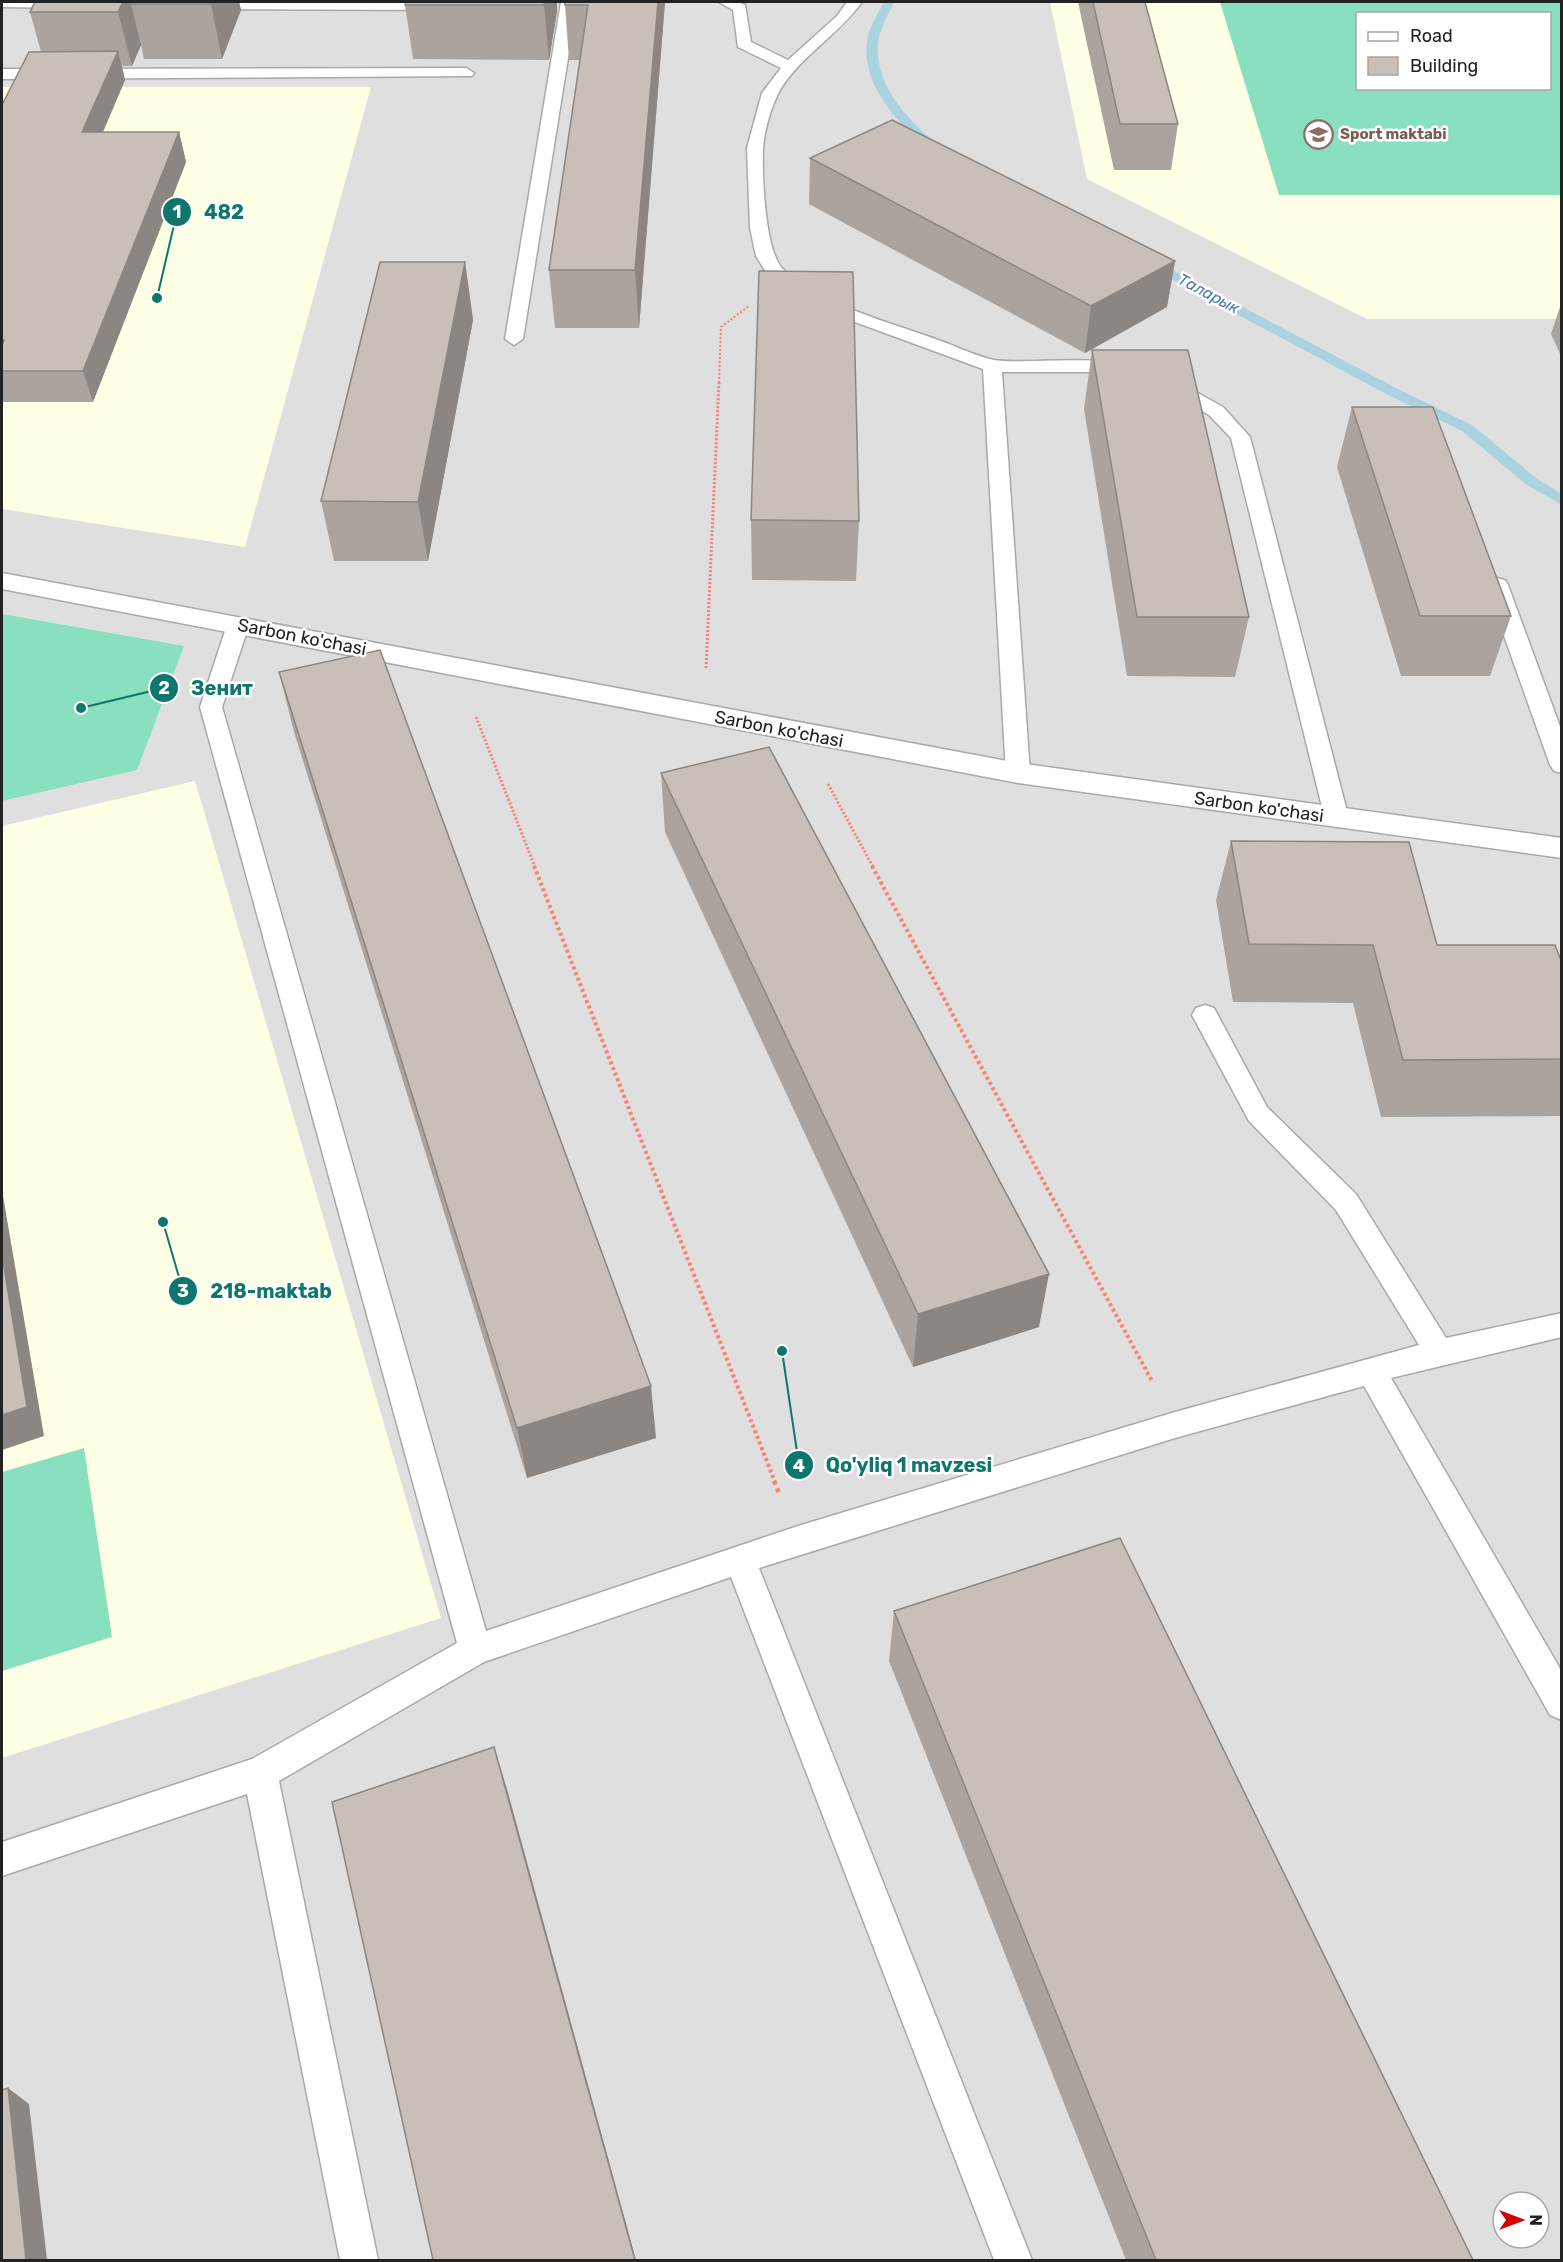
<svg xmlns="http://www.w3.org/2000/svg" width="1563" height="2262" font-family="Rubik,sans-serif">
<style>
.residential{fill:#e0dfdf;fill-rule:evenodd}
.education{fill:#ffffe5;fill-rule:evenodd}
.pitch{fill:#88e0be;fill-rule:evenodd}
.lines{fill:none;stroke-linecap:round;stroke-linejoin:round}
.stream{fill:#aad3df;fill-rule:evenodd}
.service-casing{stroke:#a9a9a9;stroke-width:3}
.tertiary-casing{stroke:#a9a9a9;stroke-width:3}
.path-far3{stroke:#fa8072;stroke-width:2;stroke-dasharray:2 2;stroke-linecap:butt}
.path-far2{stroke:#fa8072;stroke-width:3;stroke-dasharray:2 2;stroke-linecap:butt}
.path-far1{stroke:#fa8072;stroke-width:4;stroke-dasharray:3 3;stroke-linecap:butt}
.path{stroke:#fa8072;stroke-width:4.5;stroke-dasharray:4 4;stroke-linecap:butt}
.service{fill:#fff;fill-rule:evenodd}
.tertiary{fill:#fff;fill-rule:evenodd}
.wall{fill:#aba49e}
.shaded-wall{fill:#8b8681}
.building{fill:#c7bfb8;stroke:#8b8681;stroke-width:1.5}
.labels{text-anchor:middle;stroke-width:5;stroke-linejoin:round;paint-order:stroke}
.far-education-label{font-size:15px;font-weight:bold;fill:#785e54;stroke:#fff;text-anchor:start}
.far-water-label{font-size:16px;font-style:italic;fill:#4a7aab;stroke:#fff}
.street-label{font-size:18px;fill:#222;stroke:#fff}
.leader{fill:none;stroke:#0f766e;stroke-width:2}
.callout-dot{fill:#0f766e;stroke:#fff;stroke-width:2}
.mark-label{font-size:18px;text-anchor:middle;font-weight:bold;fill:#fff}
.callout-label{font-size:20px;text-anchor:middle;font-weight:bold;fill:#0f766e;stroke:#fff;stroke-width:5;stroke-linejoin:round;paint-order:stroke}
</style>
<rect width="100%" height="100%" fill="#f2efe9"/>
<!-- residential -->
<path class="residential" d="M2,2H1561V2260H2ZM1358,14H1550V88H1358ZM1503,2202H1539V2238H1503Z"/>
<!-- education -->
<g class="education">
<path d="M1050,2H1561V319H1367L1087,179ZM1358,14H1550V88H1358Z"/>
<path d="M2,87H371L245,547L2,509Z"/>
<path d="M195,781L441,1618L2,1758V826Z"/>
</g>
<!-- pitch -->
<g class="pitch">
<path d="M1220,2H1561V195H1279ZM1358,14H1550V88H1358Z"/>
<path d="M2,614L184,646L137,770L2,801Z"/>
<path d="M84,1448L112,1637L2,1671V1472Z"/>
</g>
<g class="lines">
<!-- stream -->
<g class="stream">
<path d="M884,2H894C889,13 882,25 879,37C871,82 906,118 937,144V150H929C897,122 858,82 868,36C871,24 878,13 884,2Z"/>
<path d="M1150,258L1398,389L1472,425L1537,479L1562,494V505L1527,485L1462,431L1388,395L1145,265V259Z"/>
</g>
<defs>
<g id="service">
<path d="M2,2H78L80,3L72,8L2,7Z"/>
<path d="M198,2H445L449,5L441,10L204,9L199,7Z"/>
<path d="M561,2H577L523,339L514,345L505,339Z"/>
<path d="M719,2H738L745,5L751,42L788,60L837,16L847,2H862C839,35 793,61 777,96C770,111 764,132 763,149C762,176 765,249 782,268C811,302 896,324 938,340C956,346 975,356 994,360C1019,365 1123,352 1136,371L1127,377L1090,372H1002L1030,773L1026,779L1018,781L1010,779L1006,773L983,369L825,311L778,285L764,269L756,256L750,228L747,148L762,93L781,68L738,47L733,10Z"/>
<path d="M466,68L474,73L472,76L2,79V69Z"/>
<path d="M1169,377L1223,407L1250,437L1349,819L1345,825L1337,827L1329,825L1325,819L1231,438L1209,415L1162,387L1159,383L1162,379Z"/>
<path d="M1497,578L1505,580L1508,585L1562,732V773L1554,771L1550,765L1486,585L1489,580Z"/>
<path d="M238,618L246,620L249,625L222,707L486,1631L798,1526L1175,1412L1419,1345L1336,1210L1249,1121L1192,1015L1196,1008L1205,1005L1214,1008L1267,1107L1356,1194L1446,1338L1562,1313V1337L1391,1378L1562,1672V1720L1550,1715L1364,1386L1175,1438L759,1568L1032,2260H994L731,1577L484,1662L279,1781L378,2260H340L247,1794L2,1876V1842L252,1759L457,1643L200,707L227,625L230,620Z"/>
</g>
<path id="tertiary" d="M2,573L1018,763L1562,838V858L1018,783L2,589Z"/>
</defs>
<!-- service casing -->
<use href="#service" class="service-casing"/>
<!-- tertiary casing -->
<use href="#tertiary" class="tertiary-casing"/>
<!-- path-far3 -->
<path class="path-far3" d="M719,383L721,327L749,306"/>
<!-- path-far2 -->
<g class="path-far2">
<path d="M706,668L719,381"/>
<path d="M476,717L535,867"/>
<path d="M828,784L873,867"/>
</g>
<!-- path-far1 -->
<g class="path-far1">
<path d="M534,866L775,1482"/>
<path d="M872,866L1152,1381"/>
</g>
<!-- path -->
<path class="path" d="M774,1481L780,1495"/>
<!-- service -->
<use href="#service" class="service"/>
<!-- tertiary -->
<use href="#tertiary" class="tertiary"/>
</g>
<!-- wall -->
<g class="wall">
<path d="M35,2H239L241,10L222,59H144L141,45L132,66H122L125,80L103,132H179L186,162L93,402H2V105L41,52L30,12Z"/>
<path d="M406,2H557V11L549,60L413,59L405,5Z"/>
<path d="M665,2L639,328H555L549,270L580,60H569L565,5Z"/>
<path d="M1078,2H1145L1178,124L1171,170H1114Z"/>
<path d="M810,158L1175,261L1167,307L1085,353L809,204Z"/>
<path d="M465,262L473,320L428,561H334L321,501Z"/>
<path d="M1562,301V358L1551,334Z"/>
<path d="M1092,350L1249,617L1235,677L1127,676L1084,409Z"/>
<path d="M1352,407L1511,616L1490,676H1401L1337,467Z"/>
<path d="M751,520L859,521L856,581L752,580Z"/>
<path d="M279,672L656,1438L527,1478L294,732Z"/>
<path d="M661,773L1039,1327L913,1367L665,832Z"/>
<path d="M1231,841L1437,945L1562,963V1116L1381,1117L1353,1003L1233,1002L1216,900Z"/>
<path d="M894,1611L1473,2260H1126L889,1661Z"/>
</g>
<!-- shaded-wall -->
<g class="shaded-wall">
<path d="M123,2H145L131,4L141,45L132,66L118,12Z"/>
<path d="M212,2H239L241,10L222,59L211,4Z"/>
<path d="M545,2H557V11L549,60L544,5Z"/>
<path d="M658,2H665L639,328L635,270Z"/>
<path d="M118,51L125,80L90,162L82,132Z"/>
<path d="M179,132L186,162L93,402L83,371Z"/>
<path d="M1175,261L1167,307L1085,353L1091,306Z"/>
<path d="M465,262L473,320L428,561L418,502Z"/>
<path d="M2,1190L44,1436L2,1450Z"/>
<path d="M1049,1274L1039,1327L913,1367L918,1314Z"/>
<path d="M651,1386L656,1438L527,1478L517,1428Z"/>
<path d="M494,1747L507,1789L636,2260H635Z"/>
<path d="M8,2088L29,2104L47,2260H26Z"/>
</g>
<!-- building -->
<g class="building">
<path d="M35,2H123L118,12H30Z"/>
<path d="M132,2H212L211,4H131Z"/>
<path d="M406,2H545L544,5H405Z"/>
<path d="M565,2H658L635,270H549L588,5H565Z"/>
<path d="M1093,2H1145L1178,124H1120Z"/>
<path d="M118,51L82,132H179L83,371H2V345L4,340H2V105L29,52Z"/>
<path d="M892,120L1175,261L1091,306L810,158Z"/>
<path d="M380,262H465L418,502L321,501Z"/>
<path d="M759,271L853,272L859,521L751,520Z"/>
<path d="M1092,350H1188L1249,617H1137Z"/>
<path d="M1352,407H1433L1511,616H1420Z"/>
<path d="M380,650L651,1386L517,1428L279,672Z"/>
<path d="M769,747L1049,1274L918,1314L661,773Z"/>
<path d="M1231,841L1409,842L1437,945H1555L1562,963V1059L1403,1060L1373,945L1249,944Z"/>
<path d="M2,1255L27,1407L2,1415Z"/>
<path d="M1120,1538L1473,2260H1156L894,1611Z"/>
<path d="M494,1747L635,2260H433L332,1802Z"/>
<path d="M8,2088L26,2260H2V2090Z"/>
</g>
<!-- icons -->
<defs>
<symbol id="school-ring" viewBox="-11 -11 22 22"><circle r="9.5" fill="#fff" stroke="#8d6e63" stroke-width="1.5"/><path d="M0-5L7-2L0 1L-7-2ZM-4 1L0 2.5L4 1V4Q0 6-4 4Z" fill="#8d6e63"/></symbol>
</defs>
<g fill-rule="evenodd">
<use href="#school-ring" x="1302" y="118" width="33" height="33"/>
</g>
<g class="labels">
<!-- far-education labels -->
<g class="far-education-label">
<text x="1340" y="139">Sport maktabi</text>
</g>
<!-- far-water labels -->
<g class="far-water-label">
<text transform="translate(1209 293) rotate(28)" y="6">Таларык</text>
</g>
<!-- street labels -->
<g class="street-label">
<text transform="translate(302 637) rotate(11)" y="6">Sarbon ko'chasi</text>
<text transform="translate(779 729) rotate(11)" y="6">Sarbon ko'chasi</text>
<text transform="translate(1259 807) rotate(8)" y="6">Sarbon ko'chasi</text>
</g>
</g>
<!-- callouts -->
<path class="leader" d="M157 298L177 212M81 708L164 688M163 1222L183 1291M782 1351L799 1465"/>
<g class="callout-dot">
<circle cx="157" cy="298" r="6"/>
<circle cx="81" cy="708" r="6"/>
<circle cx="163" cy="1222" r="6"/>
<circle cx="782" cy="1351" r="6"/>
<circle cx="177" cy="212" r="15"/>
<circle cx="164" cy="688" r="15"/>
<circle cx="183" cy="1291" r="15"/>
<circle cx="799" cy="1465" r="15"/>
</g>
<g class="mark-label">
<text x="177" y="218">1</text>
<text x="164" y="694">2</text>
<text x="183" y="1297">3</text>
<text x="799" y="1472">4</text>
</g>
<g class="callout-label">
<text x="224" y="219">482</text>
<text x="222" y="695">Зенит</text>
<text x="271" y="1298">218-maktab</text>
<text x="909" y="1472">Qo'yliq 1 mavzesi</text>
</g>
<!-- border -->
<rect width="1563" height="2262" fill="none" stroke="#222222" stroke-width="6"/>
<!-- legend -->
<rect x="1356" y="12" width="195" height="78" fill="#ffffff" stroke="#a7a7a7" stroke-width="1.5"/>
<rect x="1368" y="32" width="30" height="9" fill="#ffffff" stroke="#a7a7a7" stroke-width="1.5"/>
<text x="1410" y="42" font-size="18" fill="#222222">Road</text>
<rect x="1368" y="57" width="30" height="18" fill="#c7bfb8" stroke="#a7a7a7" stroke-width="1.5"/>
<text x="1410" y="72" font-size="18" fill="#222222">Building</text>
<!-- north arrow -->
<g transform="translate(1521 2220) rotate(90)"><circle r="28" fill="#ffffff" stroke="#a7a7a7" stroke-width="1.5"/>
<path d="M0-4.5L10 22L0 15L-10 22Z" fill="#d40000"/>
<text y="-9" font-size="16" font-weight="bold" text-anchor="middle" fill="#222222">N</text>
</g>
</svg>
